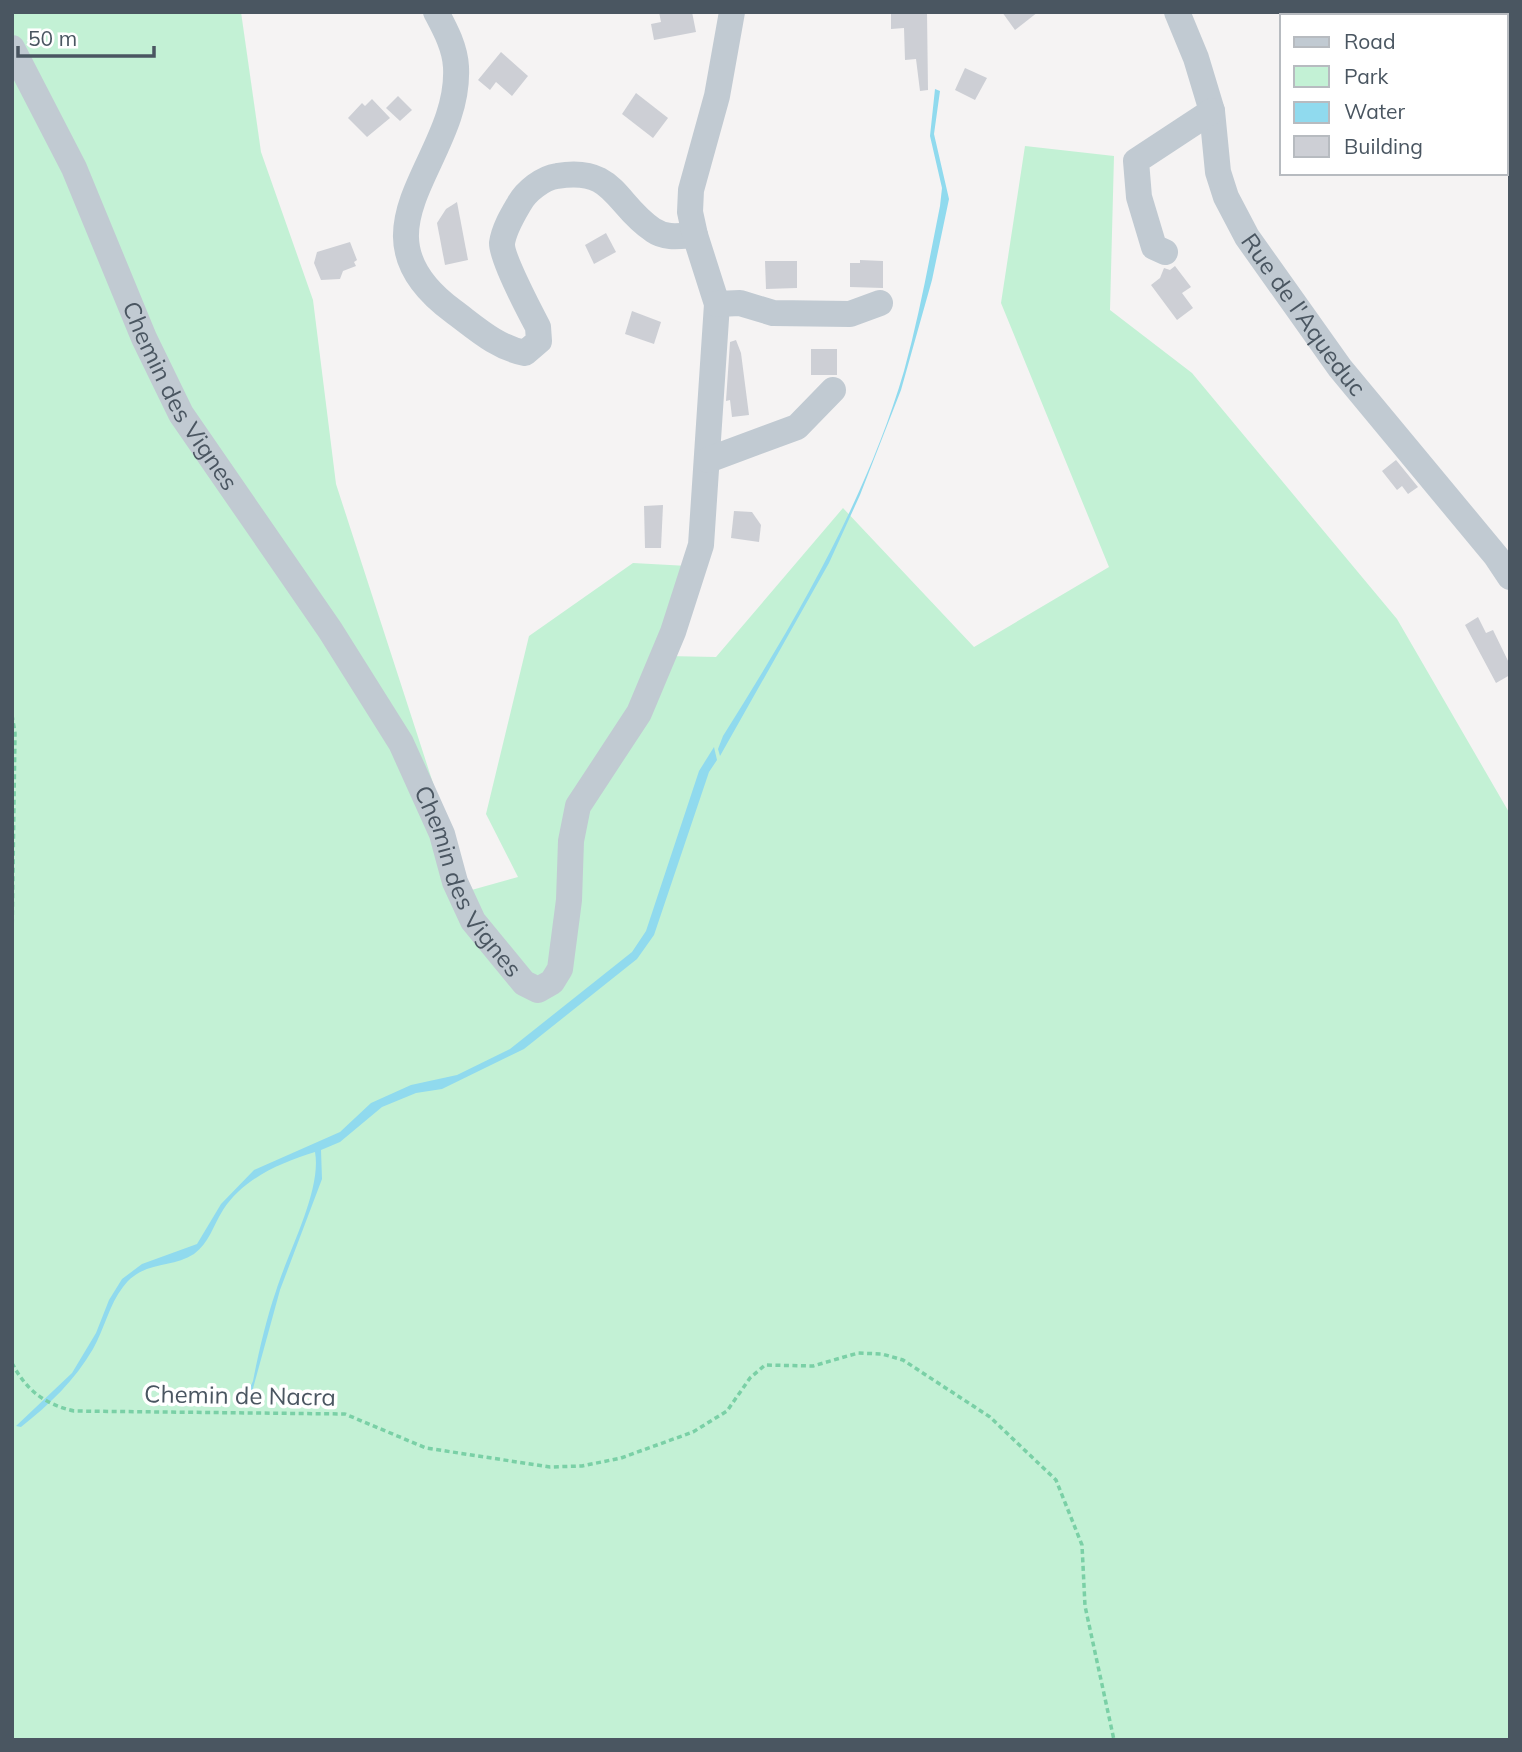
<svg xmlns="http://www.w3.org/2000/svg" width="1522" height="1752" font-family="Mulish,sans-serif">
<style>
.green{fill:#c3f1d5}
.water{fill:#90daee}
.building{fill:#cdcfd5}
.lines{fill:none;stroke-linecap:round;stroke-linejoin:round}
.path{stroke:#7ad0a6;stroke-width:3.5;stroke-dasharray:5 3.5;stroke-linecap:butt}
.minor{stroke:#c1cad2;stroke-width:26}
.labels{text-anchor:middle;stroke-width:7;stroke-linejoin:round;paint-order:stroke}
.street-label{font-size:24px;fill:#4a5661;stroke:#fff}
</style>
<rect width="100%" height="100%" fill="#f5f3f3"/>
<!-- green -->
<path class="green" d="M12,12H241L261,152L313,300L336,484L468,891L518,877L486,814L529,636L633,563L688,566L667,656L716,657L843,508L974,647L1109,567L1001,303L1025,146L1114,156L1110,310L1192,373L1397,619L1510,814V1740H12Z"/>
<!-- water -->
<g class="water">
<path d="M935,89L940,91L934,134L949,199L932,280L901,390L860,495L829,563L720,756L718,749L723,736C794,623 866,501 904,371C919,317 929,261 940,206L942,188L930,136Z"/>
<path d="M714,747L717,760L709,772L654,935L637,959L524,1049L442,1089L416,1093L382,1107L340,1142L321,1150L322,1179L280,1290L252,1392L242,1402L236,1401V1395L249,1390L253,1381C259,1351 266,1320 276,1291C288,1252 322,1190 315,1152C280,1163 244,1178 223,1210C213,1226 209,1243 194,1254C171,1269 143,1260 123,1287C109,1305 104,1330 93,1349C75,1380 49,1405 21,1427L16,1426L72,1373L96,1333L109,1300L122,1279L142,1264L197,1244L221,1204L254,1170L340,1132L371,1103L411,1085L457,1075L510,1049L632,952L646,931L699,771Z"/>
</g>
<!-- building -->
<g class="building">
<path d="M659,12H692L696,32L654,40L651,24L661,22Z"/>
<path d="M927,12L928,90L920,91L916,59L905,60L904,28L891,29V14Z"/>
<path d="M1002,12H1038L1015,30Z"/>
<path d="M501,52L528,76L512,96L496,82L490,90L478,80Z"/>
<path d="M965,68L987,78L975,100L955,90Z"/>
<path d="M636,93L668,118L653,138L622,114Z"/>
<path d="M398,96L412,110L400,121L386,108Z"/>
<path d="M372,99L390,118L367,137L348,118L362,103L365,106Z"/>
<path d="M457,202L468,260L445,265L437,223L446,209Z"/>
<path d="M606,233L616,252L594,264L585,245Z"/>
<path d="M350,242L357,260L354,262L356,266L343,271L340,279L321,280L314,263L317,252Z"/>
<path d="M860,260L883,261V288L850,287V263H860Z"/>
<path d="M765,261H797V288L766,289Z"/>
<path d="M1175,266L1191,287L1182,293L1193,308L1177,320L1151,285L1160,278L1164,268L1170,270Z"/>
<path d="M632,311L661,322L654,344L625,334Z"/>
<path d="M736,340L741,353L749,415L732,417L730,400L726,401L730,342Z"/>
<rect x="811" y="349" width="26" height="26"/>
<path d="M1396,460L1418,487L1408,494L1402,486L1397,490L1382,471Z"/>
<path d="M663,505L661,548H645L644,506Z"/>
<path d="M734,511L752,512L761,525L759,542L731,538Z"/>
<path d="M1478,617L1486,633L1493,630L1510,665V675L1496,683L1465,625Z"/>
</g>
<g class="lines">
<!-- path -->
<g class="path">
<path d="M1445,12L1447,16"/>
<path d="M1506,116L1510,123"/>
<path d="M12,715L15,733L12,941"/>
<path d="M12,1363C26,1390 44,1404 74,1411L345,1414L426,1448L550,1467L582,1466L621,1458L693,1432L727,1411L750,1378L765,1365L813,1366L858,1353L882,1354L903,1360L990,1417L1056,1480L1082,1545L1085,1606L1114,1740"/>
</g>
<!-- minor -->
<g class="minor">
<path d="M436,12C445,29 455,47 456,67C461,161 343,230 453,311C476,328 496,347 525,353L539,341L538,327C530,312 501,257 502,243C504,229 512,216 519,204C526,191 543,178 557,176C615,166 615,205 653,230C666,239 680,236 695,235"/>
<path id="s1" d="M1177,12L1196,58L1212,111L1218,172L1226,197L1247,237L1340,368L1496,556L1510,577"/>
<path id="s2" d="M12,48L74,168L144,338L181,414L330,630L401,743L442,834L455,882L473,921L524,983L538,990L552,982L560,969L569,900L571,841L578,806L639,713L673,632L701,545L717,304L695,235L690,212L691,190L717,96L732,12"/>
<path d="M1165,252L1154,247L1139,197L1136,161L1212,111"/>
<path d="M717,304L740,303L773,313L850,314L880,303"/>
<path d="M708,460L797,427L833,390"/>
</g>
</g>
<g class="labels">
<!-- street labels -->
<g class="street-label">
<text dy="8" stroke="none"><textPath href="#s1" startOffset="334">Rue de l'Aqueduc</textPath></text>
<text dy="8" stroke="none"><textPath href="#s2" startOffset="387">Chemin des Vignes</textPath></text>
<text dy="8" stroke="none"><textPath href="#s2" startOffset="954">Chemin des Vignes</textPath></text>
<text transform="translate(240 1396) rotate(1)" y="8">Chemin de Nacra</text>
</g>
</g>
<!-- border -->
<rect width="1522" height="1752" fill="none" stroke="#4a5661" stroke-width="28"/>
<!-- legend -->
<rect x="1280" y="14" width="228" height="161" fill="#ffffff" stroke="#b7bbc0" stroke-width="2"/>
<rect x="1294" y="37" width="35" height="10" fill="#c1cad2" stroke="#b7bbc0" stroke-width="2"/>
<text x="1344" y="49" font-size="21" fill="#4a5661">Road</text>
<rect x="1294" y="66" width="35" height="21" fill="#c3f1d5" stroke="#b7bbc0" stroke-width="2"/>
<text x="1344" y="84" font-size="21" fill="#4a5661">Park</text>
<rect x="1294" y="102" width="35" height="21" fill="#90daee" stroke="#b7bbc0" stroke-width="2"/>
<text x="1344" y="119" font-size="21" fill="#4a5661">Water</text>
<rect x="1294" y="136" width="35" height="21" fill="#cdcfd5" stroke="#b7bbc0" stroke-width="2"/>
<text x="1344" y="154" font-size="21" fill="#4a5661">Building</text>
<!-- scale -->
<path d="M18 46v10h136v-10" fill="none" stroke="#4a5661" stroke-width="3.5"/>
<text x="28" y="46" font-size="21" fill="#4a5661" stroke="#ffffff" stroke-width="5" paint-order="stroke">50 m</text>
</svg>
